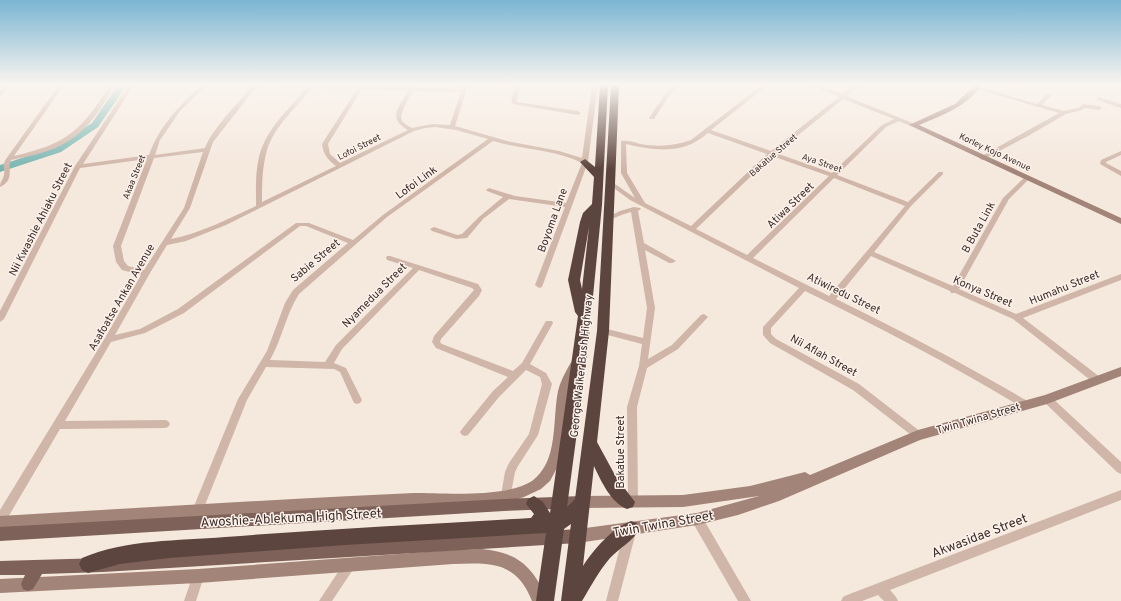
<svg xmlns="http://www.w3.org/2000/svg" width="1121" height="601" font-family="Overpass,sans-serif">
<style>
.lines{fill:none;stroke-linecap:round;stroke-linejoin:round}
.river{fill:#79b6b2;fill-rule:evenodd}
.street{fill:#cfb6a8;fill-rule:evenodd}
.secondary{fill:#a38478;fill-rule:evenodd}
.primary{fill:#7e6158;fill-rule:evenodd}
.highway{fill:#5d453f;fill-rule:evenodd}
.labels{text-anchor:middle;stroke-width:3;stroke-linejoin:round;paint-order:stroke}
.far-street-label{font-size:9px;fill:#3b2d29;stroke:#fcf2eb}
.street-label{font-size:11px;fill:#3b2d29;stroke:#fcf2eb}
.near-street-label{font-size:13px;fill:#3b2d29;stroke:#fcf2eb}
</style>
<rect width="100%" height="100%" fill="#f5e8dd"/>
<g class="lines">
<!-- river -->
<path class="river" d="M118,85H127L98,127L61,152L0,172V165L53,148L92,123Z"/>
<!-- street -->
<g class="street">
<path d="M5,85H10L0,96V91Z"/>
<path d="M59,85H64L14,156C67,144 82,130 110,85H115C103,106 89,129 67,142C51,152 30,156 11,160C7,170 15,180 0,187C0,181 3,180 4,175C6,167 1,168 6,159Z"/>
<path d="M129,85H134L83,164L149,155C160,125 178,107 202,85H207L180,111L160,140L155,155L205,148C212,129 239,102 253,85H258L213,142L190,208L171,239C201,233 228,219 256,206C256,187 255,168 261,150C270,125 291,107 307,87H282L280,85H363L410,88L411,85H415V88L462,89L463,85H468L455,126L507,141L559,151L582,158L592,85H598L588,162L542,287L539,288L535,285L565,207L509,199L483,219L467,238L456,239L432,231L430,229L434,227L457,235L462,234L479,217L503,197L487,191L486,190L489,188L515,196L566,203L582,163C554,149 522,150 493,141L387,217L299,294C286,314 282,339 270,360L325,362L336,345L413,268L387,260L386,258L387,256H390L478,284L482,290L479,296L441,339L440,342L442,344L513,371L522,363L546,321H552L553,323L530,364L546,373L552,384L538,435L518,466L515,472L510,498L506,500L502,498L501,495L505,472L509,463L529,434L542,384L540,377L526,370L499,397L468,435L465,436L462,435L460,432L462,429L493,391L508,377L436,348L432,342L434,336L474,290L472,288L419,270L342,349L334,363L346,368L362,400L360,403L357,404L354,403L340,372L334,369L266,367L247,400L201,515L197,516L193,515L192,511L238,399L267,351L285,303L293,290L348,243L306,226H300L184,313L145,333L111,342L65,421L165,420L168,421L170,424L168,427L165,428L60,429L4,524L0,525V510L105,338L141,275L122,270L116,262L113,246L147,159L80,168L4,319L0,322V311L75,166ZM312,88L357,89L322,144C323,154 328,160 336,166L262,202C262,185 262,167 267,150C275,125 296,108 312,88ZM362,89L408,91C399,106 387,119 408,130L340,163L330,154L328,144ZM413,91L461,92L450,125L432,124L412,128C409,126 404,124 402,121C398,114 410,97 413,91ZM435,127L456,130L488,139L383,215L353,240L309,223H296L178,309L140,329L115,335L150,273L167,245L186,241L226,225L414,131L425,128ZM203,152L184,208L144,270L128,266L124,261L121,246L154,158Z"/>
<path d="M516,85H521L517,99V102L578,111L581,113L578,115L513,104L511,99Z"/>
<path d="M677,85H683L671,93L654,119H650L649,118L667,91Z"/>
<path d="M762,85H768L711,130L771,151L839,97L812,85H819L842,94L853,85H859L846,96L915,124V126L913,127L899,121L886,127L837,175L908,202L939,172H943V174L911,206L874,252L953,286L1003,198L1025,177H1029V179L1009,199L959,289L1016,314L1121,274V280L1023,318L1100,377L1102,380L1100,383L1097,384L1094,383L1013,319L955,293H951L950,291L871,256L836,299C902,331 966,365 1029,402L1031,405L1029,408L1026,409L1023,408C952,365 879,327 805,291L771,328V334L776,339L859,384L921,432L923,435L921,438L918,439L915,438L853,390L770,343L763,335V327L799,288L630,200L607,183L608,182H612L635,198L621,173V141C627,140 634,142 640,144C658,147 674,146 691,140ZM843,99L894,119L882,125L832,173L776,153ZM708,133L767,154L691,226L645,203L627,173L626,144C648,149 674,154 695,142C699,140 704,136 708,133ZM772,156L829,176L747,255L696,229ZM834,178L905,206L829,296L753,258Z"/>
<path d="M963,85H972L1037,104L1047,94H1051V96L1042,105L1064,111L1078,108L1084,104L1099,106L1102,108L1099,110L1085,108L1082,110L1066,114L1028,136L982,160L979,158L980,157L1059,113Z"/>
<path d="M1099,97L1121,104V108L1097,100V98Z"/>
<path d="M1121,151V155L1106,162V163L1121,171V176L1100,164L1101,160Z"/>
<path d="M634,207L640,208L641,209L638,211L644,243L676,261L672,263H669L645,250L655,308L648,359L672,345L701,315L704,314L708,317L678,349L647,368L637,407L638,502L637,506L633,507L629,506L628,502L627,407L639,366L642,344L600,333L599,331L600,329L603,328L643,338L647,308L631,212L624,214L609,220L606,218L620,211Z"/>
<path d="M1047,395L1050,396L1121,462V474L1117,472L1044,402L1042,399L1044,396Z"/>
<path d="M1121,490V500L890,590L896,597L898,601H884L878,595L862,601H841L843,597L847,595Z"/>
<path d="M697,514L701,515L751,601H738L693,523L692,519L693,515Z"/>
<path d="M630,527L634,528L636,532L618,601H606L624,532L626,528Z"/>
<path d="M350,558L354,560L356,564L354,568L332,601H319L346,560Z"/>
<path d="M198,570L202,572L204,576L196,601H184L194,572Z"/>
</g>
<!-- secondary -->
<g class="secondary">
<path d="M975,85H982C966,107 943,115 919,125L1121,218V224L909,125L955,104Z"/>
<path d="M576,360L580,361L582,364L571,388L565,442L558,466L550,481L541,489L524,497L508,502L471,505L350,509L0,530V516C117,509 234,502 351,496C372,495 393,494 414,493C445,493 506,498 532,481C559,461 552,421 558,391C560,382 565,373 570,364L572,361Z"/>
<path d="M1121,367V376L1047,404L920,440L779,501L738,515L697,525L578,543L573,541L571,536L573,531L578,529L697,513L759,496L683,507L582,508L577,506L575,502L577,498L582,496L683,495L750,486L805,472L810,475L918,430L1045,395Z"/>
<path d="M482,549C520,553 533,567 548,601H532C516,561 491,563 453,564L198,583L0,593V579L198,569L453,550Z"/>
</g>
<!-- primary -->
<g class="primary">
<path d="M582,496L587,498L589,502L587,506L582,508L504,511L0,541V527L504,499Z"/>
<path d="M578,529L583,531L585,536L583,541L578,543L103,572L42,574L33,589L28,591L23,589L21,584L25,575H0V561L103,558Z"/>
</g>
<!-- highway -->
<path class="highway" d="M600,85H608L602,205L587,357L567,507L575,499L597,331L611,85H619L609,331L597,442L616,477L635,502L633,507L627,509C611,503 601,481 594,466L583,566C594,549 611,529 631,521L637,523L639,529C634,541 619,548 610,558C599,571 591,586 582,601H561L571,524L564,529L554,601H536L546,533L345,545L169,558L120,564L88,573L82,570L79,564L82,558C127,539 178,541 225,537C327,529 429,524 531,518L534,514L526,504L528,499L534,496L543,502L550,513L578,316L575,312L568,280L580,222L583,213L592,204L594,177L580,162L585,159L595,167ZM589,227L582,289L580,280Z"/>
</g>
<!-- sky -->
<linearGradient id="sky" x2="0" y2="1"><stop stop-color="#7bb5d2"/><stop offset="0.5" stop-color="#faf5f0"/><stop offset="1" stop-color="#faf5f0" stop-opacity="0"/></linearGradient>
<rect width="1121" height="169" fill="url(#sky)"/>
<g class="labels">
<!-- far-street labels -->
<g class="far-street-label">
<text transform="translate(359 147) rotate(-27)" y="3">Lofoi Street</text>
<text transform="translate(995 152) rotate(25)" y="3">Korley Kojo Avenue</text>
<text transform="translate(773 155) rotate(-41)" y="3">Bakatue Street</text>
<text transform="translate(822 163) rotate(19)" y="3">Aya Street</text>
<text transform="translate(134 177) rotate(-68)" y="3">Akaa Street</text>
</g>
<!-- street labels -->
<g class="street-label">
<text transform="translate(416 182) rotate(-36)" y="4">Lofoi Link</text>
<text transform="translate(790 205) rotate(-44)" y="4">Atiwa Street</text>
<text transform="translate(40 219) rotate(-63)" y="4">Nii Kwashie Ahiaku Street</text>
<text transform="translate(552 220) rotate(-70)" y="4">Boyoma Lane</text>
<text transform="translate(978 227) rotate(-61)" y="4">B Buta Link</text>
<text transform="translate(315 260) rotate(-40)" y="4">Sabie Street</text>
<text transform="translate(1064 287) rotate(-22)" y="4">Humahu Street</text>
<text transform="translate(983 291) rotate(23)" y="4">Konya Street</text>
<text transform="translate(844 293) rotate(26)" y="4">Atiwiredu Street</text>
<text transform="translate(374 295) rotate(-45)" y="4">Nyamedua Street</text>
<text transform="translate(121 297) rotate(-60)" y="4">Asafoatse Ankan Avenue</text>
<text transform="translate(824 355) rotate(29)" y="4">Nii Aflah Street</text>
<text transform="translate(581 366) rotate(-84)" y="4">George Walker Bush Highway</text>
<text transform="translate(978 418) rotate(-16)" y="4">Twin Twina Street</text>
<text transform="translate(620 452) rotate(-90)" y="4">Bakatue Street</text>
</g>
<!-- near-street labels -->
<g class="near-street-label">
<text transform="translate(291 517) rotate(-3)" y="5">Awoshie-Ablekuma High Street</text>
<text transform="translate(663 523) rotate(-10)" y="5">Twin Twina Street</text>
<text transform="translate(979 535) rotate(-21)" y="5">Akwasidae Street</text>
</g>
</g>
</svg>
